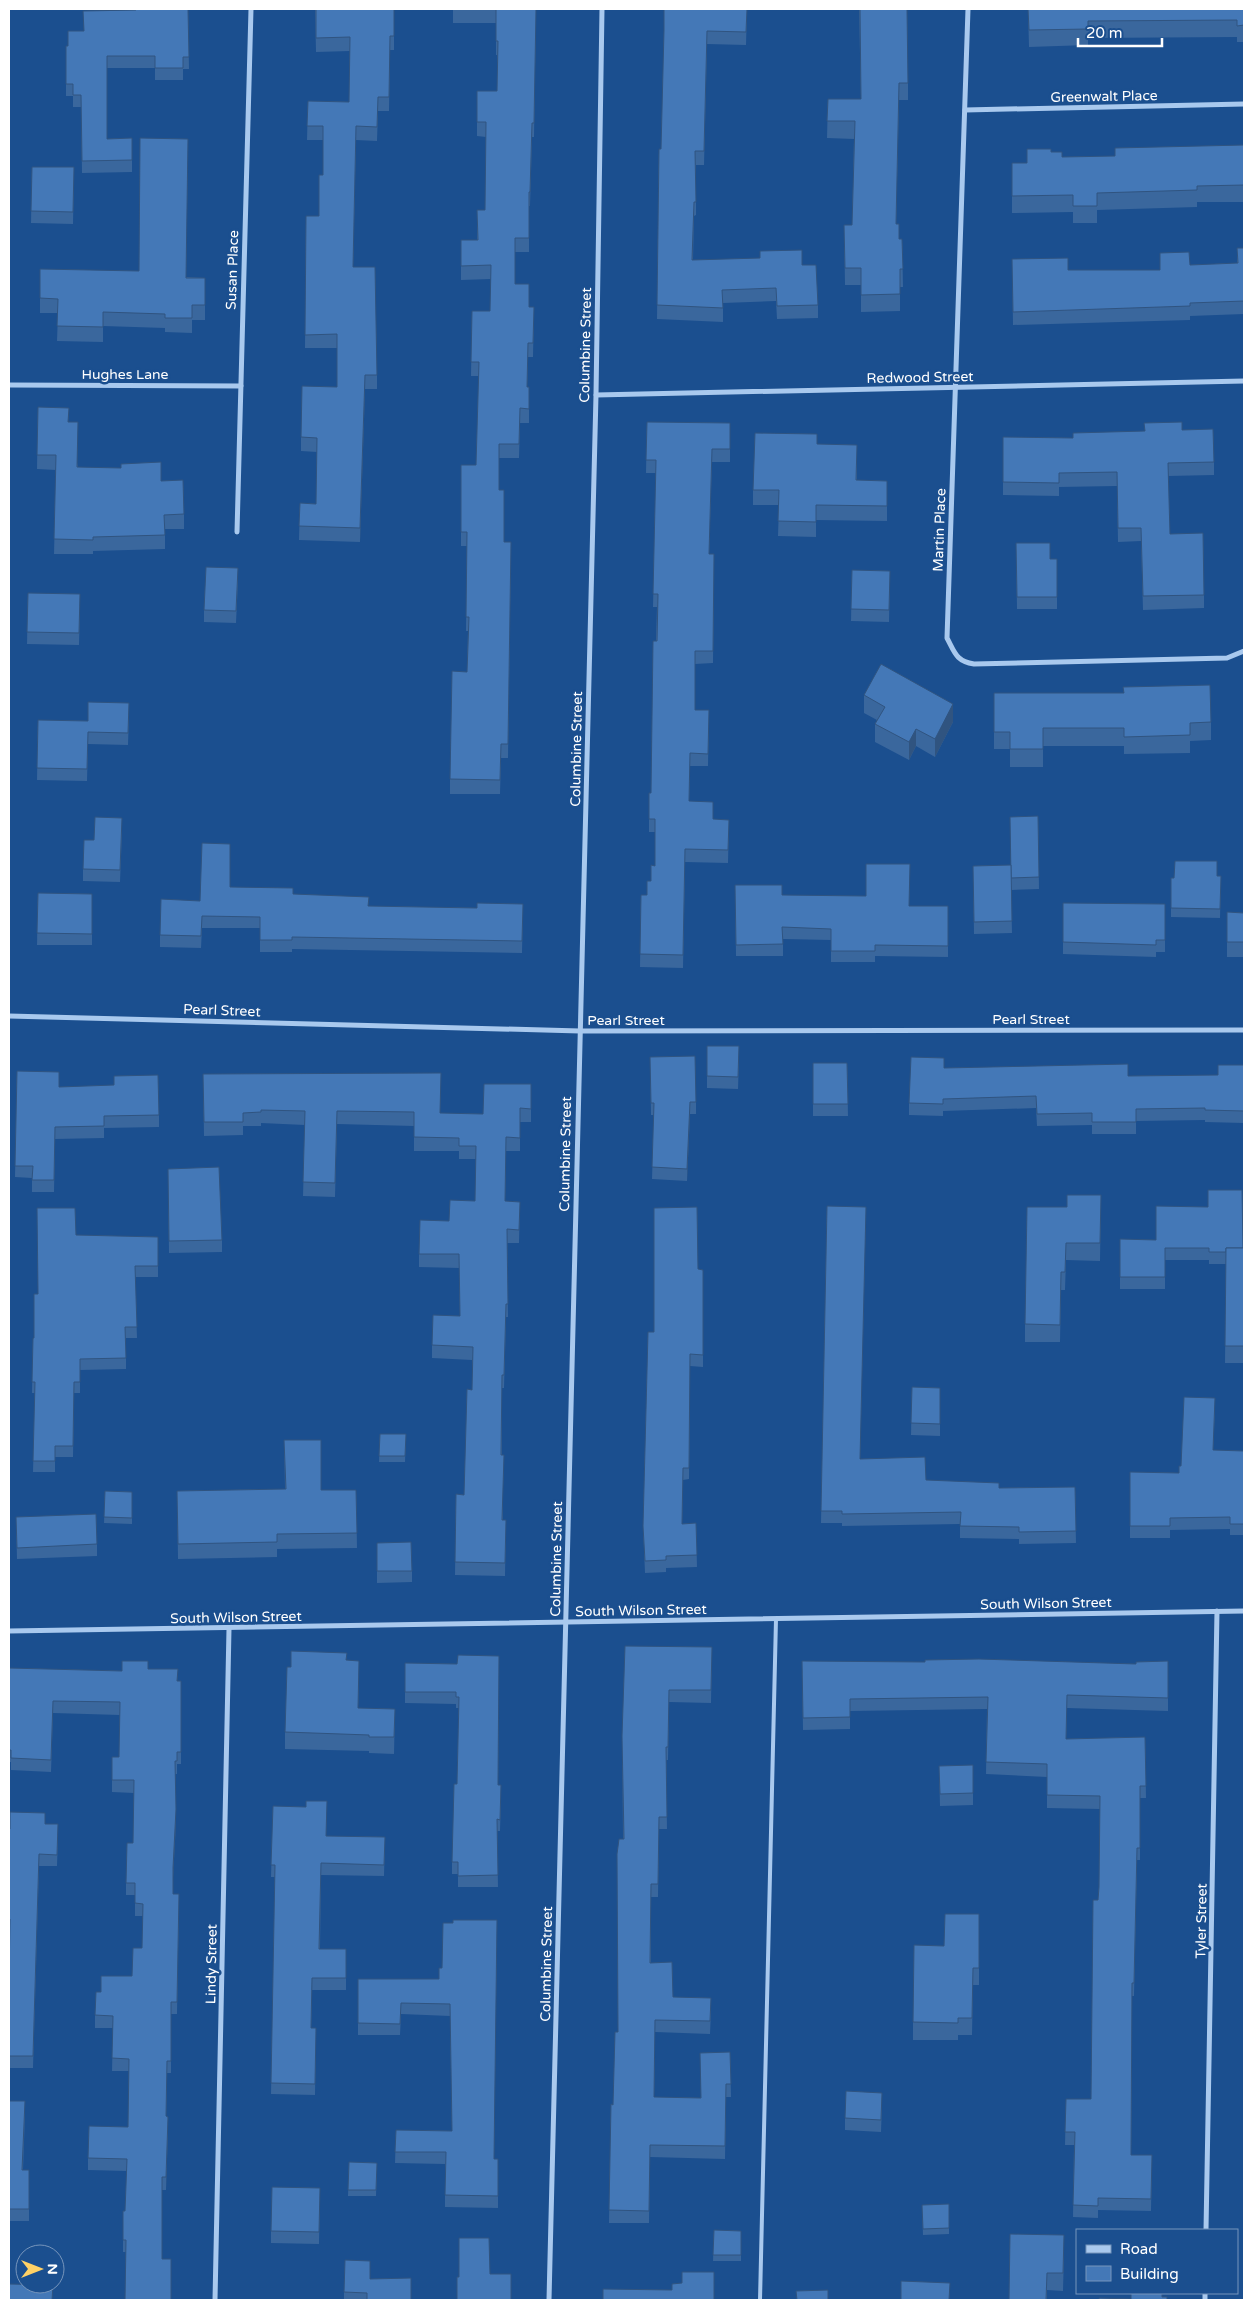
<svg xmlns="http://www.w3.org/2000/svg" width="1253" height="2309" font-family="'Varela Round',sans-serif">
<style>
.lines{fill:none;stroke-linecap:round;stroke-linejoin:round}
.lane{stroke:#a9c9ee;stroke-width:4}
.street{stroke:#a9c9ee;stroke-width:5}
.wall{fill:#3a679d}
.shaded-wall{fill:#305480}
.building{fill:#4478b7;stroke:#305480}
.labels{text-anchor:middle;stroke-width:5;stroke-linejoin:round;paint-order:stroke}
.street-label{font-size:14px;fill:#fff;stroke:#1b4f8f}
</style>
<rect width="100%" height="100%" fill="#1b4f8f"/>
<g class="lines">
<!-- lane -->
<path class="lane" d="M760,2300L776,1619"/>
<!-- street -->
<g class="street">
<path d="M968,9L947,638C955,653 956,661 974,664L1227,658L1244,651"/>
<path d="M965,110L1244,104"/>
<path d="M9,385L241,386"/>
<path d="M596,395L1244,381"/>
<path d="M237,532L251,9"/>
<path d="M9,1016L580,1031L1244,1030"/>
<path d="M9,1631L1244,1611"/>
<path d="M1206,2230L1217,1611"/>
<path d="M215,2300L229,1629"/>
<path d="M549,2300L596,395L602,9"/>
<path d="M1205,2300V2293"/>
</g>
</g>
<!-- wall -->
<g class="wall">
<path d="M188,9L189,69H183V80H155V68H107V139L132,138V172L82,173L81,107H73V96H66V46H68L83,31Z"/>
<path d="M315,9H394V50H390L389,111H378L377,141L356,140L353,267L377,375V389H365L360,542L299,540L300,503L316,504L317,452L301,451V437L337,387V348H305L306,216H319L323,175V140H307L308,101L349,102L350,51L316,52Z"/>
<path d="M453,9H536L534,137H532L530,206H529V252H515V284L529,307H534L533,357H528L527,387H529V423H520L519,458H499V490L504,542H511L508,758H501L500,794H450V779L467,672L468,631H466L467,546H461V465H476L479,376H471L472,311H490L491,279L461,280V240H477V210H485L486,137L477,136V91H497V55H496V23H453Z"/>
<path d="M747,9L746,45L707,44L704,165H696V215L694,216L693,260L802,265L818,305V318L777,319L776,301L723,303V322L657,319L659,149H661L664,34Z"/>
<path d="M859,9L908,83V100H899L896,224L899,239H902L903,287H900V311L861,312V285H845L844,225H852L854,139L827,138L828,99H861Z"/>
<path d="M1028,9H1244V42H1237V37L1088,38V45L1029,47Z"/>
<path d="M1244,145V202H1197V207L1097,210V223H1073V212L1012,213V163H1027L1051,152L1062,157L1115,156Z"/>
<path d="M32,167H74L73,224L31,223Z"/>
<path d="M1237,248H1244V314L1190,316V320L1013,325L1012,259L1068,270H1160L1190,265L1237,263Z"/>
<path d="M40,269L205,278V320H192V333L165,332V328L103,326V342L57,341L58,313H40Z"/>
<path d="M38,407L69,422L78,467L161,481L184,514V529H165V549L93,551V554H54L56,470L37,469Z"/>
<path d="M647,422L730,423V462H712L709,554H714L713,663L695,664V710H709L708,766H690L689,801L713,819L729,820L728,863L685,862L683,968L640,967L641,895H647L655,866V832H649V793H651L657,607H653L656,473H646Z"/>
<path d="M1182,430L1214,462V475L1168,476L1170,534L1204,595V608L1143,610L1141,541L1118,542L1117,486L1059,487V496L1003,495V437L1073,438Z"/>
<path d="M817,444L857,445V480L887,481V521L816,520V537L778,536L779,505H753V490Z"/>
<path d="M1016,543L1050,559L1057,597V609H1017Z"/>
<path d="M852,570L890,571L889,622L851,621Z"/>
<path d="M238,580L236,623L204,622V610Z"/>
<path d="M28,593L80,606L79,645L27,644Z"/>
<path d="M994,693L1211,722V740L1190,741V753L1124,754V746H1043V767H1010V749H994Z"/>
<path d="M864,695L953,722L935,757L916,746L909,760L875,742V724L877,720L864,713Z"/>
<path d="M129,715L128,745L88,744L87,781L37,780L38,720L88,721Z"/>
<path d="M1038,816L1039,889L1011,890L1012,933L974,934L973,866L1011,865Z"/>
<path d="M122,830L120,882L83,881V869Z"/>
<path d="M1221,876L1220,918L1171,917V878Z"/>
<path d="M735,885L782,895L909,906H948V957L875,956V962H831V940L783,939V956H736Z"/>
<path d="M230,887L293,894L369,906L477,908L523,904L522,953L292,949V952H260V928H202L201,948L160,947V935L200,901Z"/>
<path d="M38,893L92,894V945H37Z"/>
<path d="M1063,903L1165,904V952H1156V957L1063,954Z"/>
<path d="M1227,912L1244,913V957H1227Z"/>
<path d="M707,1046L739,1058L738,1089L707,1088Z"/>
<path d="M650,1057L696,1102V1114H690L687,1181L652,1179L654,1115H651Z"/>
<path d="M813,1063H847L848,1116H813Z"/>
<path d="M1244,1065V1123L1205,1122V1120L1136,1121V1134H1092V1125L1037,1126L1036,1108L943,1111V1116L909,1115V1103L944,1068L1128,1076L1218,1075Z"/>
<path d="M17,1071L59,1087L159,1115V1127L104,1128V1138L55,1139L54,1192H32V1178L15,1177Z"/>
<path d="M203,1074L440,1113L483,1114L531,1084V1122H520V1151H506L505,1201L520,1202L519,1243H507L508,1317H506L504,1388H502V1455L503,1520H506L505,1576L455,1575L456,1494L464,1495L472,1390V1360L432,1358V1345L460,1316L459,1268L419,1267V1254L449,1221L475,1201L476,1159H459V1151H414V1126L337,1124L335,1197L303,1196L305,1125L261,1123V1126H243V1135L204,1136Z"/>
<path d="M168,1169L222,1240V1252L169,1253Z"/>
<path d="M1101,1195L1100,1261L1066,1260L1065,1290H1061L1060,1342H1025V1324L1067,1207Z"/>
<path d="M827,1206L860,1459L926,1480L999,1488L1075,1487L1076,1543L1019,1544V1539L960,1538V1524L842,1526V1523H821Z"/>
<path d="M76,1235L158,1237V1277H135L137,1338H126V1369L80,1370V1393H74L73,1457H55V1472H33L35,1393H32L33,1338H34Z"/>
<path d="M1120,1239L1244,1248V1363H1225L1226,1264H1209V1260H1165V1289H1120Z"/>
<path d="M698,1269L703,1270V1367L690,1366L689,1479L683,1480L682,1524L696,1523L697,1567L666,1568V1572L645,1573L643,1526L654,1332Z"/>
<path d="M912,1387L940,1388V1436L911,1435Z"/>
<path d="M1215,1409L1213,1450L1244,1451V1535H1230V1529L1170,1530V1538H1130V1472L1179,1473L1181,1466Z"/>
<path d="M380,1434H406L405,1462H379Z"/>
<path d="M284,1440L321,1490H356L357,1548L277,1549V1557L178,1559L177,1491L285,1489Z"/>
<path d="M105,1491L132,1492V1524L104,1523Z"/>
<path d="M16,1517L97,1544V1556L17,1559Z"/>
<path d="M377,1543L412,1571V1582L377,1583Z"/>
<path d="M712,1647L711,1703L669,1702L668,1760H666L667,1829H659L658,1897H651V1963L673,1997L711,2011L710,2034L655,2032L654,2097L700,2098L730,2052L731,2097H726L725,2159L650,2157L649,2223H609L611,2104L613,2105L618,2032L623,1839L622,1736Z"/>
<path d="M347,1660L359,1677L358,1708L395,1709L394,1754L369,1753V1751L285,1749V1732Z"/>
<path d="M1168,1661V1711L1067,1708L1066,1739L1145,1737L1146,1798H1140V1860H1137L1134,1996H1132L1131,2155H1152L1151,2211L1098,2210V2218L1073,2217L1074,2145H1065L1066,2099H1091L1098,1900L1099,1887L1100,1809L1047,1808V1777L986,1774L987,1709L850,1711V1729L803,1730L802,1673L1136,1664Z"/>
<path d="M405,1663L457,1664L498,1785L501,1797L500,1831H497L498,1887H458V1874H452V1862L457,1784L459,1708H456V1704L405,1703Z"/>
<path d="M9,1668L122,1671L148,1669L178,1681H181V1764H177V1774H175L176,1822L173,1878V1894H179L177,2014H171V2073H167L166,2116L168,2129L166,2190H162V2259L171,2300L126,2252H123V2211H125L127,2171L88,2170V2158L128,2127L129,2071H112L113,2028H95V2015L101,1992L132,1976L142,1948L143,1916H135V1895H126V1883L133,1843L134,1793L112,1792V1757H119L120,1715L53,1713L51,1772L11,1770V1762H9Z"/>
<path d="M939,1766L973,1793V1805L940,1806Z"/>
<path d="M273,1806L327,1836L385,1837L384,1876L321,1875L320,1949H346V1990H312L311,2028H316L315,2095L271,2094L275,1877H271Z"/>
<path d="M45,1824L58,1836L57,1866H39L33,2068H9V1977L10,1931H9V1829Z"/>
<path d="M979,1914V1985H973L972,2035H958V2040H913V2022Z"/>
<path d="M442,1968L494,2159H498V2208L445,2207V2164L395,2163L396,2130L452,2131L450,2016L401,2014L400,2035H358V1979H439Z"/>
<path d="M9,2101L25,2113L23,2170H29V2221H9Z"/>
<path d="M882,2104L881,2132L845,2130V2118Z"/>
<path d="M349,2162L377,2163L376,2196H348Z"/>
<path d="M320,2188L319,2244L271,2243V2231Z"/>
<path d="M949,2204V2234L923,2235L922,2205Z"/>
<path d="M714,2230L741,2231V2261H713Z"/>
<path d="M1064,2253L1063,2291L1047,2290V2300H1009Z"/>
<path d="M370,2279L411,2300H344V2292Z"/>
</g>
<!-- shaded-wall -->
<g class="shaded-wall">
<path d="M365,375V389L360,542V528Z"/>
<path d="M953,704V722L935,757V739Z"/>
<path d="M916,729V746L909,760V742Z"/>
<path d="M690,1102V1114L687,1181V1169Z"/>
<path d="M176,1809V1822L173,1881V1868Z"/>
<path d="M168,2117V2129L166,2190V2177Z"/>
</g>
<!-- building -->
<g class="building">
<path d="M136,9H188L189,57H183V68H155V56H107V139L132,138V160L82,161L81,95H73V84H66V46H68V31H84L83,11L136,10Z"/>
<path d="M316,9H394V36H390L389,97H378L377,127L356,126L353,267H375L377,375H365L360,528L299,526L300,503L316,504L317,438L301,437L302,386L337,387V334L305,335L306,216H319V175H323V126H307L308,101L349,102L350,37L316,38Z"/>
<path d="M469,9H536L534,123H532L530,192H529V238H515V284H529V307H534L533,343H528L527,387H529V409L520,408L519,444H499V490H504V542H511L508,744H501L500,780L450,779L452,671L467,672L469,617H466L467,532H461V465H476L479,362H471L472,311H490L491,265L461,266V240H478L477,210H485L486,122H477V91H497L498,41H496V9Z"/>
<path d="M664,9H747L746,32L707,31L704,151H695L696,202H694L692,260L760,258V251L802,250V265H816L818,305L777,306L776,288L722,290L723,308L657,305L659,149H661L664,30Z"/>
<path d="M860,9H907L908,83H899L896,224H899V239H902L903,269H900V294L861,295V268H845L844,225H852L855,121H827L828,99H861Z"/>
<path d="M1028,9H1244V25L1237,26V20L1088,21V29L1029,30Z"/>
<path d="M140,138L188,139L186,278H205V305H192V318H165V314L103,312V327L57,326L58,299L40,298V269L139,271Z"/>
<path d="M1244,145V185L1197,186V190L1097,193V206H1073V195L1012,196V163H1027V149H1051V152H1062V157L1115,156V148Z"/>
<path d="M32,167H74L73,212L31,211Z"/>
<path d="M1237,248H1244V301L1190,303V306L1013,312L1012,259L1068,258V270H1160V253L1189,252L1190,265L1238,263Z"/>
<path d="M38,407L69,408L68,422H78L77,467L121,468V464L161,462V481L183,480L184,514L164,515L165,535L93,537V540L54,539L56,455H37Z"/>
<path d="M647,422L730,423V449H712L709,554H714L713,651H695V710H709L708,754L690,753L689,801L713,802V819L729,820L728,850L685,849L683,955L640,954L641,895H647V881H651V865L655,866V819H649V793H651L653,641H657L658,594H653L656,460H646Z"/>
<path d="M1182,422V430L1213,429L1214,462L1168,463L1170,534L1203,533L1204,595L1143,596L1141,528H1118L1117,472L1059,473V483L1003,482V437L1073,438V433L1145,431L1144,423Z"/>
<path d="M755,433L817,434V444L857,445L856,480L887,481V506L816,505V522L778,521L779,490H753Z"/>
<path d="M1016,543H1050V559H1057V597H1017Z"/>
<path d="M206,567L238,568L236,611L204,610Z"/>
<path d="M852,570L890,571L889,610L851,609Z"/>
<path d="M28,593L80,594L79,633L27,632Z"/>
<path d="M881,664L953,704L935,739L916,729L909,742L875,724L885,707L864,695Z"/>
<path d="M1210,685L1211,722L1190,723V735L1124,737V728H1043V749H1010V732H994V693H1124L1123,687Z"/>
<path d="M88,702L129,703L128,733L88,732L87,769L37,768L38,720L88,721Z"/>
<path d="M1038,816L1039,877L1011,878L1010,817Z"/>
<path d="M95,817L122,818L120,870L83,869L84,840H94Z"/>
<path d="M202,843L230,844V887L293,888V894L369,897L368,906L477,908V903L523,904L522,941L292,937V940H260V917L202,916L201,936L160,935L161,899L200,901Z"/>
<path d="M1175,861H1217V876H1221L1220,909L1171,908V878H1174Z"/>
<path d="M866,864H910L909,906H948V946L875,945V951H831V929L782,927L783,944L736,945L735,885H782V895L866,896Z"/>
<path d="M1011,865L1012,921L974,922L973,866Z"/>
<path d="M38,893L92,894V934L37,933Z"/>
<path d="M1063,903L1165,904V940H1156V945L1063,942Z"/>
<path d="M1227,912L1244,913V942H1227Z"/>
<path d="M707,1046H739L738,1077L707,1076Z"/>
<path d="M695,1056L696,1102H690L687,1169L652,1167L654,1103H651L650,1057Z"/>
<path d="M911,1057L944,1058V1068L1128,1064V1076L1218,1075V1065H1244V1111L1205,1110V1108L1136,1109V1122H1092V1113L1037,1114L1036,1096L943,1099V1104L909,1103Z"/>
<path d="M813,1063H847L848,1104H813Z"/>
<path d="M17,1071L59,1072V1087L114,1085V1076L158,1075L159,1115L104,1116V1126L55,1127L54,1180H32L33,1166H15Z"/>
<path d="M441,1073L440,1113L483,1114L484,1084H531V1109L520,1108V1138L506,1137L505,1201L520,1202L519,1230L507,1229L508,1304H506L504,1375H502L501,1455H504L502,1520H506L505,1563L455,1562L456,1494L464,1495L467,1389L472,1390L473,1347L432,1345L433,1315L460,1316L459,1254H419L420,1220L449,1221L450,1200L475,1201L476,1146H459V1138L414,1137V1112L337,1111L335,1183L303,1182L305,1111L261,1110V1112L243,1113V1122H204L203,1074Z"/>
<path d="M219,1167L222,1240L169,1241L168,1169Z"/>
<path d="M1208,1190H1242L1243,1248H1226V1252H1209V1248H1165V1277H1120V1239L1156,1240V1206L1208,1207Z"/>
<path d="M1067,1195H1101L1100,1243H1066L1065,1272H1061L1060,1325L1025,1324L1027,1207H1067Z"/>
<path d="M827,1206L866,1207L860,1459L925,1457L926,1480L999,1483V1488L1075,1487L1076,1531L1019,1532V1527L960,1526L961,1512L842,1514V1511H821Z"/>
<path d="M697,1207L698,1269L703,1270V1355L690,1354L689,1468H683L682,1524L696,1523L697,1555L666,1556V1560L645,1561L643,1526L648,1332H654V1208Z"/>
<path d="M37,1208H75L76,1235L158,1237V1266H135L137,1327H125L126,1358L80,1359V1382H74L73,1446H55V1461H33L35,1382H32L33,1338H34V1294H38Z"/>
<path d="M1226,1248H1244V1346H1225Z"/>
<path d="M912,1387L940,1388V1424L911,1423Z"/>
<path d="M1184,1397L1215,1398L1213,1450L1244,1451V1524H1230V1517L1170,1518V1526H1130V1472L1179,1473V1466H1181Z"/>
<path d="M380,1434H406L405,1456H379Z"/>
<path d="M284,1440H321V1490H356L357,1533L277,1534V1542L178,1544L177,1491L286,1489Z"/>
<path d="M105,1491L132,1492V1518L104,1517Z"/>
<path d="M96,1514L97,1544L17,1548L16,1517Z"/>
<path d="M411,1542L412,1571H377V1543Z"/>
<path d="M625,1646L712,1647L711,1690H669L668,1747H666L667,1817H659L658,1884H651L650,1963L672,1962L673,1997L711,1998L710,2021L655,2020L654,2097L701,2098L700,2053L730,2052L731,2084H726L725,2146L650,2145L649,2211L609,2210L611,2104L613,2105L615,2032H618L617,1854L619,1839H624L622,1736Z"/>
<path d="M291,1651L347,1653L346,1660L359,1661L358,1708L395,1709L394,1737H369V1735L285,1732L287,1667H291Z"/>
<path d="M458,1655L499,1656L498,1785H501L500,1820L497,1819L498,1875L458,1876V1862H452L454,1784H457L459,1697H456V1692H405V1663L457,1664Z"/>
<path d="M979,1659L1136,1664V1662L1168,1661V1698L1067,1695L1066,1739L1145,1737L1146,1786H1140V1848H1137L1134,1983H1132L1131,2155H1152L1151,2199L1098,2198V2206L1073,2205L1075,2132H1065L1066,2099H1091L1093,1900H1098L1099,1887L1100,1796L1047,1795V1764L986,1762L988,1697L850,1699V1717L803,1718L802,1661L925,1662V1660Z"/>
<path d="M122,1661H148V1669H178L177,1681H181V1752H177V1761H175L176,1809L173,1868V1894H179L177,2002H171V2061H167L166,2116L168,2117L166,2177H162V2259H171V2300H125L126,2240H123V2211H125L127,2159L88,2158L89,2126L128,2127L129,2059L112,2058L113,2016L95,2015L96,1992H101V1976H132L133,1948H142L143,1904L135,1903V1883H126L127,1843H133L134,1780H112V1757H119L120,1702L53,1701L51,1760L11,1758V1750H9V1668L122,1671Z"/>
<path d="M973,1765V1793L940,1794L939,1766Z"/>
<path d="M306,1801H327L326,1836L385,1837L384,1865L321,1863L319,1949H346V1978H312L311,2028H316L315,2084L271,2083L275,1865H271L273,1806L306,1807Z"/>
<path d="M10,1812L45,1813V1824H58L57,1855L39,1854L33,2056H9V1977L10,1919H9V1829H10Z"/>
<path d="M945,1914H979V1968H973L972,2018H958V2023L913,2022L914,1945L944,1946Z"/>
<path d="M453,1920H497L494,2159H498V2196L445,2195L446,2152H395L396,2130L452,2131L450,2004L401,2003L400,2024L358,2023V1979H439V1968H442L443,1923H453Z"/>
<path d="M846,2091L882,2093L881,2120L845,2118Z"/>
<path d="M9,2101H25L22,2170H29V2209H9Z"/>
<path d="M349,2162L377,2163L376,2190H348Z"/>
<path d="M272,2187L320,2188L319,2232L271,2231Z"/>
<path d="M949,2204V2228L923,2229L922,2205Z"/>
<path d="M714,2230L741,2231V2255H713Z"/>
<path d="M1010,2234L1064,2235L1063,2273H1047L1046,2300H1009Z"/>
<path d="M459,2238H489L490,2274H511V2300H457V2277H459Z"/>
<path d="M345,2260L370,2261V2279L411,2278V2300H367V2293L344,2292Z"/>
<path d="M682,2272H714V2300H603V2289L672,2290V2284L682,2283Z"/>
<path d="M901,2281L950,2283L949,2300H901Z"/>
<path d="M9,2284L53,2285L52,2300H9Z"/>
<path d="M828,2290V2300H797L796,2291Z"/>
<path d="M1131,2293H1162V2297H1167V2300H1099V2298L1131,2299Z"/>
</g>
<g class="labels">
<!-- street labels -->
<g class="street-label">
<text transform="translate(1104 96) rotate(-1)" y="5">Greenwalt Place</text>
<text transform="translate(232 270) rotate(-88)" y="5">Susan Place</text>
<text transform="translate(585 345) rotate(-89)" y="5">Columbine Street</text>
<text x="125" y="379">Hughes Lane</text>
<text transform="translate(920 377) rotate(-1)" y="5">Redwood Street</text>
<text transform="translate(939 530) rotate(-88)" y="5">Martin Place</text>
<text transform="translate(576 749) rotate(-89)" y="5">Columbine Street</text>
<text transform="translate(222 1010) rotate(2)" y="5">Pearl Street</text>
<text x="1031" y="1024">Pearl Street</text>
<text x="626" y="1025">Pearl Street</text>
<text transform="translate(565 1154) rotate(-89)" y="5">Columbine Street</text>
<text transform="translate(556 1559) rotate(-89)" y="5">Columbine Street</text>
<text transform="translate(1046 1603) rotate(-1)" y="5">South Wilson Street</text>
<text transform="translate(641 1610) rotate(-1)" y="5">South Wilson Street</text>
<text transform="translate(236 1617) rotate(-1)" y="5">South Wilson Street</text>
<text transform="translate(1201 1921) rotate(-89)" y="5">Tyler Street</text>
<text transform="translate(211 1964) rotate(-89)" y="5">Lindy Street</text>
<text transform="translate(546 1964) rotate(-89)" y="5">Columbine Street</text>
</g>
</g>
<!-- border -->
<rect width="1253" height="2309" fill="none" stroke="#ffffff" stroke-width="20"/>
<!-- legend -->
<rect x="1076" y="2229" width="162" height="65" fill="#1b4f8f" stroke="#7695bc"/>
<rect x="1086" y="2245" width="25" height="8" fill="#a9c9ee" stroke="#7695bc"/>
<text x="1120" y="2254" font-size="15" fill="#ffffff">Road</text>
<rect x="1086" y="2266" width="25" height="15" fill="#4478b7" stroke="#7695bc"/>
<text x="1120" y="2279" font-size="15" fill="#ffffff">Building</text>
<!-- north arrow -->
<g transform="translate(40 2269) rotate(90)"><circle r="24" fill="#1b4f8f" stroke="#7695bc"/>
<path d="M0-4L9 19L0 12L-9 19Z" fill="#ffd166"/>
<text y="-8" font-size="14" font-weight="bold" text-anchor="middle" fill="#ffffff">N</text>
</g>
<!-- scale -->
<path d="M1078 38v8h84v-8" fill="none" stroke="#ffffff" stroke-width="2.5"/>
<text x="1086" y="38" font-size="15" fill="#ffffff" stroke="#1b4f8f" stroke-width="4" paint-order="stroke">20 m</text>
</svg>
